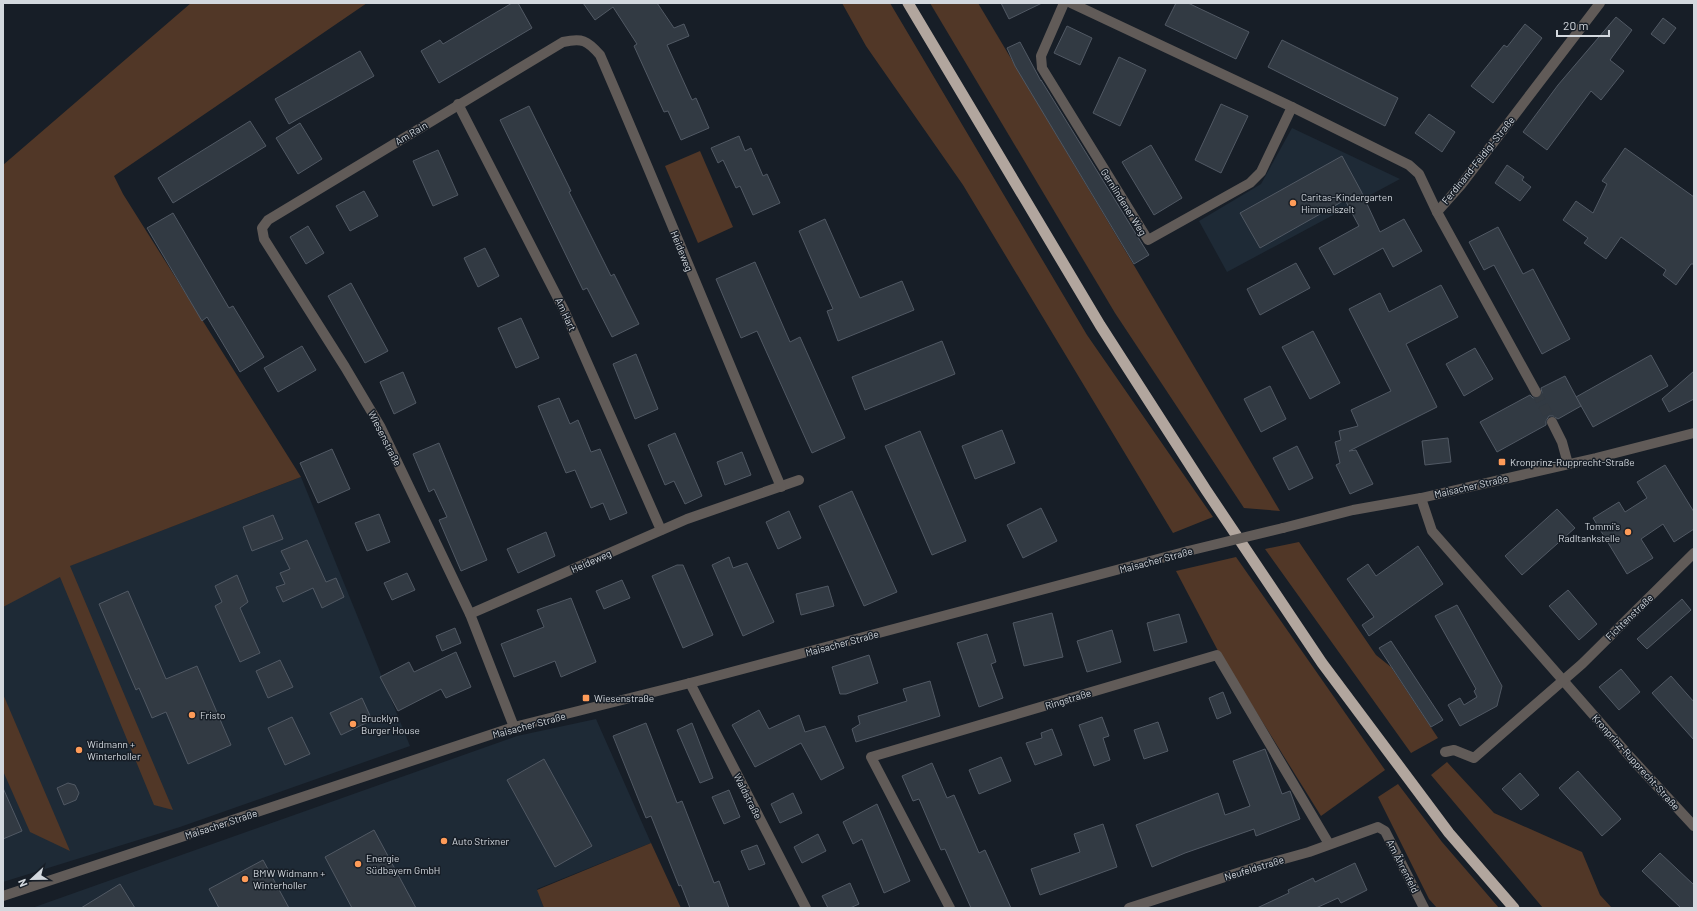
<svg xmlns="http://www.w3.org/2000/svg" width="1697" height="911" font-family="Barlow,sans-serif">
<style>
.built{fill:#1e2a36}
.green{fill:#513727}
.building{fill:#323a43;stroke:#515964}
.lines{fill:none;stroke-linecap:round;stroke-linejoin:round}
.minor-tunnel{stroke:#333a42;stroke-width:10;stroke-dasharray:10 5;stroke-linecap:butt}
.minor{stroke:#615b58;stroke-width:10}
.trunk{stroke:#b2a69e;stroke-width:11}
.minor-bridge{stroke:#615b58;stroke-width:10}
.poi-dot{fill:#fe9b58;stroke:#171e27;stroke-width:1.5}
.labels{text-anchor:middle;stroke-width:3;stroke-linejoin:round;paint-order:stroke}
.street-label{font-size:10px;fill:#d3d8de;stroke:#171e27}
.poi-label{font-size:10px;fill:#d3d8de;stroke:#171e27;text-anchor:start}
</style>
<rect width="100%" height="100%" fill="#171e27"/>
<!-- built -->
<g class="built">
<path d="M1292,128L1400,179L1227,272L1199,221L1261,184Z"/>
<path d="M301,477L410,746L180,827L3,882V601L69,566Z"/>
<path d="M596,719L651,843L537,889L544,908H32L517,736Z"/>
</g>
<!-- green -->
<g class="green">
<path d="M191,3H367L114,176L123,194L301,477L70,566L173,810L154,805L60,577L3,607V165Z"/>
<path d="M842,3H890L1087,335L1213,517L1173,533L963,185L866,46Z"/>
<path d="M930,3H978L1280,511L1244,508L1115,313Z"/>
<path d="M700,151L733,227L698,243L665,166Z"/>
<path d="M1299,542L1376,655L1391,667L1438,738L1411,753L1265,549Z"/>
<path d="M1236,557L1385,770L1321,816L1217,649L1176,571Z"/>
<path d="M3,694L70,851L30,832L3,771Z"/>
<path d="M1447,762L1494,813L1582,852L1600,895L1612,908H1543L1431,775Z"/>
<path d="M1398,784L1442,842L1499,908H1437L1429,899L1378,797Z"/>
<path d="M651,843L681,908H544L537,890Z"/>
</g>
<!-- building -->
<g class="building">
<path d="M512,3H518L532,28L439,83L421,51L440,40L443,44Z"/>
<path d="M583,3H657L674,28L684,24L689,36L667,45L692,100L696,98L709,128L681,140L668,111L664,112L634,46L637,44L613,7L595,20Z"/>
<path d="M1001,3H1042L1009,19Z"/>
<path d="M1176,3H1188L1249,32L1236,59L1165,25Z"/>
<path d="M1616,17L1632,30L1610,60L1624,71L1601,100L1591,91L1547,150L1523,132L1558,85Z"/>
<path d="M1663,18L1676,28L1664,44L1651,34Z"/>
<path d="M1525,24L1542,38L1493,103L1471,86L1504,45L1507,47Z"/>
<path d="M1067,26L1092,38L1080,65L1054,53Z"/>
<path d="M1282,40L1398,98L1385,126L1268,67Z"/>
<path d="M1020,42L1041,81V80L1149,255L1134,264L1015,66L1007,48Z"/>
<path d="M360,51L374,76L289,124L275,99Z"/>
<path d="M1119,57L1146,70L1120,126L1093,113Z"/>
<path d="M1221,104L1248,116L1221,173L1195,160Z"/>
<path d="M529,106L571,191L569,192L611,276L614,274L639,324L612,337L587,288L583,290L500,120Z"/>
<path d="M1429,114L1455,132L1442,152L1415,133Z"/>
<path d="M250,121L266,146L173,203L158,178Z"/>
<path d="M300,123L322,159L298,174L276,138Z"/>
<path d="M739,136L745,151L751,148L763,176L767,174L780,203L753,215L740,186L736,188L723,160L718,163L711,148Z"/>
<path d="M1151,145L1182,198L1154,215L1122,162Z"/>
<path d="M1625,148L1694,197V264H1691L1676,285L1663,275L1666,270L1621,237L1606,259L1584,243L1588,238L1563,220L1576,201L1593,213L1607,184L1602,181Z"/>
<path d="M438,150L458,195L433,206L413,161Z"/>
<path d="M1342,156L1361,191L1380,232L1404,219L1422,251L1393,267L1383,248L1334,275L1319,248L1359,226L1345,200L1260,248L1240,213Z"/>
<path d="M1507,165L1524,177L1522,180L1531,187L1520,201L1495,183Z"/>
<path d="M364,191L378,216L350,231L336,206Z"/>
<path d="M173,213L229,308L233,306L264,357L240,372L207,317L202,321L147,228Z"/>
<path d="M825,219L860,298L902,281L914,310L838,341L827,311L833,309L799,231Z"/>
<path d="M308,226L324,253L306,264L290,237Z"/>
<path d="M1498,227L1523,274L1533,269L1570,339L1542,354L1494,265L1484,270L1469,242Z"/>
<path d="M485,248L499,276L478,287L464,258Z"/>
<path d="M755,262L790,342L800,337L845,438L812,453L757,331L741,338L716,279Z"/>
<path d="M1296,263L1310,288L1260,315L1247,289Z"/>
<path d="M351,283L388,351L365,363L328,296Z"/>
<path d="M1441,285L1458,317L1406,344L1437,407L1349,451L1356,450L1373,484L1350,494L1336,465L1340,463L1335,442L1341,440L1339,431L1358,426L1351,410L1391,391L1349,309L1380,293L1389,312Z"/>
<path d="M521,318L539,358L516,368L498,328Z"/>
<path d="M1313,331L1340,383L1310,399L1282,347Z"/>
<path d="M942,341L955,374L865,410L852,377Z"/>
<path d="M302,346L316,370L278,392L264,368Z"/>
<path d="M1475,348L1493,379L1464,396L1446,364Z"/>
<path d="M636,354L658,409L635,419L613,364Z"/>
<path d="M1651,355L1668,386L1593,427L1576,397Z"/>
<path d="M1694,371V399L1669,412L1662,399Z"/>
<path d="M403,372L416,403L394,414L380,382Z"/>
<path d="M1565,376L1581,406L1558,419L1553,416H1549L1546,421V425L1497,452L1480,422L1530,395L1533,398H1539L1542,393L1541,388Z"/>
<path d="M1270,386L1286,419L1261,432L1244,399Z"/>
<path d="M559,398L570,424L578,420L591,452L600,449L627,513L610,520L603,503L591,508L575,470L566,473L538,406Z"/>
<path d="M1002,430L1015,463L975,479L962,446Z"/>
<path d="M920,431L966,541L932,555L885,446Z"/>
<path d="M675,433L702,496L685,504L674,481L665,485L648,445Z"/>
<path d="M1448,438L1451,462L1425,465L1422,441Z"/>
<path d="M439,443L487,560L461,571L439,520L447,517L434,489L429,492L413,454Z"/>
<path d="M1297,446L1313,478L1289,490L1273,458Z"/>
<path d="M332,449L350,489L318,503L300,463Z"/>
<path d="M742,452L751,475L725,485L717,462Z"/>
<path d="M1665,465L1694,512V529L1674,542L1663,524L1641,539L1653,558L1627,574L1593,518L1619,502L1625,512L1647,498L1637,482Z"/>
<path d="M852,491L897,592L864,606L819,506Z"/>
<path d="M1041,508L1057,541L1023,558L1007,525Z"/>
<path d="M1557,509L1575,528L1522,575L1505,556Z"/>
<path d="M789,511L801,538L778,549L766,522Z"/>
<path d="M379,514L390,542L367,551L355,523Z"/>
<path d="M273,515L283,539L252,551L243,527Z"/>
<path d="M546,532L555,556L518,573L507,549Z"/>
<path d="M307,540L326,582L336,578L344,597L322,608L313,588L283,602L276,587L285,584L280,573L290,569L281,551Z"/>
<path d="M1418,546L1443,584L1369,636L1362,625L1374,617L1347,579L1368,564L1376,576Z"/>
<path d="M729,557L733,568L747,563L774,622L743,636L712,565Z"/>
<path d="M677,565H683L713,635L683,648L652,576Z"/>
<path d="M407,573L415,590L392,600L384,583Z"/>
<path d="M237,575L248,602L240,608L260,653L240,662L215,606L222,602L215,586Z"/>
<path d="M622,580L630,598L604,609L596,591Z"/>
<path d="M828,586L834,606L801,615L796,594Z"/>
<path d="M1568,590L1597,624L1579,640L1549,606Z"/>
<path d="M128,591L166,679L197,666L231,745L188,764L166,712L152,718L139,688L136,690L99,604Z"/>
<path d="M571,598L596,662L561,677L555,661L514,677L501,644L544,627L537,610Z"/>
<path d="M1682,599L1691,610L1647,649L1637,639Z"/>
<path d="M1457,605L1502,686L1497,706L1460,726L1448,705L1460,698L1464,705L1477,697L1474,691L1476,689L1435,616Z"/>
<path d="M1052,613L1063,657L1024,666L1013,623Z"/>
<path d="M1179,614L1187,642L1154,651L1147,623Z"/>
<path d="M455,628L461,643L442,651L436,636Z"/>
<path d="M1112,630L1121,662L1087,672L1077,641Z"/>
<path d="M987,634L996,662L991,664L1003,698L979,707L957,643Z"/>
<path d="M1391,641L1443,720L1431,727L1379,648Z"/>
<path d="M456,652L471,687L446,698L441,689L398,711L380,677L409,662L414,672Z"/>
<path d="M869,655L878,683L846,694H840L832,667Z"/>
<path d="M280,660L293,687L268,698L256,671Z"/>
<path d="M1621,669L1640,692L1619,710L1599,687Z"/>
<path d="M1671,676L1694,702V740L1652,693Z"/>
<path d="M930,681L940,716L856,742L852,729L860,724L858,716L907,701L903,689Z"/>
<path d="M1223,692L1231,713L1217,719L1209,698Z"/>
<path d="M362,698L372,720L341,735L330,713Z"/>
<path d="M759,710L769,729L799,715L805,732L825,726L844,768L821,780L801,743L755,767L732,725Z"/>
<path d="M292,717L310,754L285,765L268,728Z"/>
<path d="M1102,717L1109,736L1103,738L1110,760L1094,766L1079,725Z"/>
<path d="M1158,722L1168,751L1144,759L1134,730Z"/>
<path d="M646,723L677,803L682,801L714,883L719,881L729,908H690L681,885L679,886L651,816L646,818L613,736Z"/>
<path d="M692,723L713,778L700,783L677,730Z"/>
<path d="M1052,729L1062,755L1035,765L1026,743L1042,738L1041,733Z"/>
<path d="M1265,749L1282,794L1290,791L1300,819L1256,836L1254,829L1185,853L1152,867L1136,825L1218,793L1225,815L1250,806L1233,761Z"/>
<path d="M1001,757L1011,781L979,794L969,770Z"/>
<path d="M544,759L592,846L555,867L507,780Z"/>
<path d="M932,763L947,798L954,795L979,853L985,850L1011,908H971L945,849L941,850L919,799L913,801L902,776Z"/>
<path d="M1578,771L1621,819L1602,836L1559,788Z"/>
<path d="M1520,773L1539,795L1521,810L1502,789Z"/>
<path d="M68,783L75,785L79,793L76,800L64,805L57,788Z"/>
<path d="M3,788L22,831L3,839Z"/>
<path d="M729,790L740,817L724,824L712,797Z"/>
<path d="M793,793L802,813L780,823L771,804Z"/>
<path d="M877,804L910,881L884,893L862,839L853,844L843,822Z"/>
<path d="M1103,824L1117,867L1040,895L1031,869L1080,852L1074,834Z"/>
<path d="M374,830L416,908H352L325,857Z"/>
<path d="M818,834L826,851L802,863L794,847Z"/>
<path d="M757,845L765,864L749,870L741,851Z"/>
<path d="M1660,853L1694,885V908H1681L1642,871Z"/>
<path d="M263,860L289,908H219L209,889Z"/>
<path d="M1355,863L1367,890L1341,903L1338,898L1316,908H1257L1289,893L1288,890L1313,878L1315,882Z"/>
<path d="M850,883L859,904L850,908H828L822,896Z"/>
<path d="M120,884L135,908H81Z"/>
</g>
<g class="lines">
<!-- minor-tunnel -->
<path class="minor-tunnel" d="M1536,392L1552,422"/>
<!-- minor -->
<g class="minor">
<path d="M1064,3L1041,56L1042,68L1148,240L1250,183L1261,172L1292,107"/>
<path d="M1071,3L1292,107L1409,165L1419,174L1437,212L1536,392"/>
<path d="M458,104L564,310L661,530"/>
<path d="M1437,212L1461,185L1600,3"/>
<path d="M1552,422L1562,442L1568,464"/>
<path d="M1421,498L1432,531L1632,759L1694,826"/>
<path d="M1283,528L1353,510L1421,498L1596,458L1694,433"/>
<path d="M470,614L687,519L799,480"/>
<path d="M690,683L806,908"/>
<path d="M514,727L470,614L380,426L345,367L264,239L262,228L268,220L563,42C582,38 587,40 600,55C662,198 720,343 781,487"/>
<path d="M1445,752L1454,750L1474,758L1582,664L1694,553"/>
<path d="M3,896L514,727L690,683L1188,551"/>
<path d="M950,908L871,757L1217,655L1329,844"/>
<path d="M1129,908L1259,866L1309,852L1378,827L1385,831L1424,908"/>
</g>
<!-- trunk -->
<path class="trunk" d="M908,3L1100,325L1206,490L1322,663L1449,833L1514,908"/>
<!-- minor-bridge -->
<path class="minor-bridge" d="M1188,551L1283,528"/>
</g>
<!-- markers -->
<g class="poi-dot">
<circle cx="1293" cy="203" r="4"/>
<rect x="1498" y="458" width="8" height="8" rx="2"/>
<circle cx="1628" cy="532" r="4"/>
<rect x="582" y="694" width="8" height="8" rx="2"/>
<circle cx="192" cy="715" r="4"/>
<circle cx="353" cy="724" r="4"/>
<circle cx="79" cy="750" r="4"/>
<circle cx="444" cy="841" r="4"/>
<circle cx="358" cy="864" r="4"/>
<circle cx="245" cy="879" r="4"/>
</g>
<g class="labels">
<!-- street labels -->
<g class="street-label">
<text transform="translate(411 133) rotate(-31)" y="4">Am Rain</text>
<text transform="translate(1478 160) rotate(-51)" y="4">Ferdinand-Feldigl-Straße</text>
<text transform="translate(1124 202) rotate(58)" y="4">Gernlindener Weg</text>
<text transform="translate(682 251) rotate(68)" y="4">Heideweg</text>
<text transform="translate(566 314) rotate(65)" y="4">Am Hart</text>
<text transform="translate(385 438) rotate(63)" y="4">Wiesenstraße</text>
<text transform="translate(1471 486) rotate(-13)" y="4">Maisacher Straße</text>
<text transform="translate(1156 560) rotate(-15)" y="4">Maisacher Straße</text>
<text transform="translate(591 561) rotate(-24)" y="4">Heideweg</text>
<text transform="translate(1629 617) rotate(-44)" y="4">Fichtenstraße</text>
<text transform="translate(842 643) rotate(-15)" y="4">Maisacher Straße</text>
<text transform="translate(1068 699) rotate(-17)" y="4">Ringstraße</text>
<text transform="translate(529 725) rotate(-15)" y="4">Maisacher Straße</text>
<text transform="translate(1636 762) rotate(48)" y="4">Kronprinz-Rupprecht-Straße</text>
<text transform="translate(748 796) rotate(63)" y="4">Waldstraße</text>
<text transform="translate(221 824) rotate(-18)" y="4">Maisacher Straße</text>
<text transform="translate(1403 866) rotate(63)" y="4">Am Ährenfeld</text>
<text transform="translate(1254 868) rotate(-17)" y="4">Neufeldstraße</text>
</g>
<!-- poi labels -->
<g class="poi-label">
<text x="1301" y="201">Caritas-Kindergarten<tspan x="1301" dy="12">Himmelszelt</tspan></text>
<text x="1510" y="466">Kronprinz-Rupprecht-Straße</text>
<text x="1620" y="530" text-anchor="end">Tommi's<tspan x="1620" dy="12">Radltankstelle</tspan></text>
<text x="594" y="702">Wiesenstraße</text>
<text x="200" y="719">Fristo</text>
<text x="361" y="722">Brucklyn<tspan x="361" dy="12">Burger House</tspan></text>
<text x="87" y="748">Widmann +<tspan x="87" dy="12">Winterholler</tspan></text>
<text x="452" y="845">Auto Strixner</text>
<text x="366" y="862">Energie<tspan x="366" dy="12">Südbayern GmbH</tspan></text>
<text x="253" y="877">BMW Widmann +<tspan x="253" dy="12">Winterholler</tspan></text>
</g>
</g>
<!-- border -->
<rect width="1697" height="911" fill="none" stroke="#d3d8de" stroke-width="8"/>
<!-- north arrow -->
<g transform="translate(32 879) rotate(248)" stroke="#171e27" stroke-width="3" paint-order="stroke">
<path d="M0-3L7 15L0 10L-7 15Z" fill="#d3d8de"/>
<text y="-6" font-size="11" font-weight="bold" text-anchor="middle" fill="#d3d8de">N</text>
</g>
<!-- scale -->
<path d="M1557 30v6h52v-6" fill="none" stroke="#d3d8de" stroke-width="2"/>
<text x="1563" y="30" font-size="12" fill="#d3d8de" stroke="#171e27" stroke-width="3" paint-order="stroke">20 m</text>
</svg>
